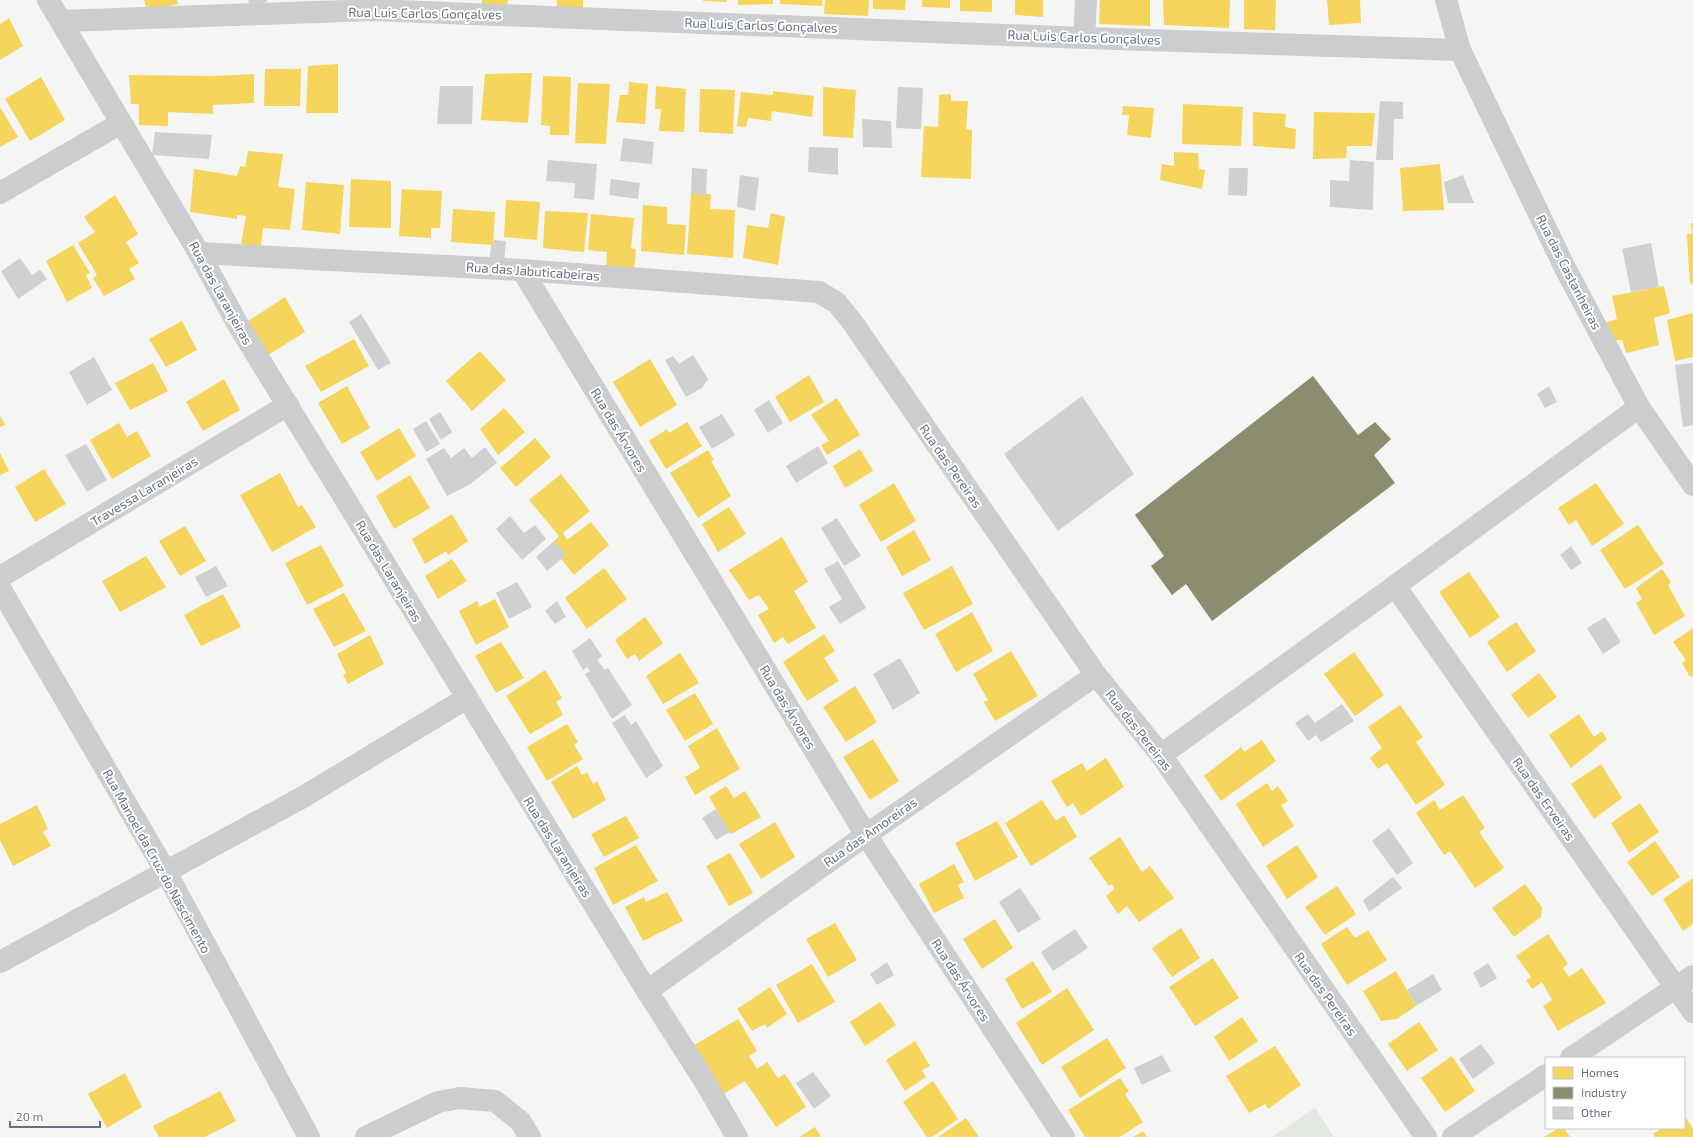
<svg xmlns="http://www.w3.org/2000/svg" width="1693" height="1137" font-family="'Exo 2',sans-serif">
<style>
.green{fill:#e4e8e2}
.homes{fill:#f6d55c}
.industry{fill:#8c8c6e}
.building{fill:#cfd1d1}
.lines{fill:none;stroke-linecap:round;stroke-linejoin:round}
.street{stroke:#cccdcf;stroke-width:22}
.labels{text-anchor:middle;stroke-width:4;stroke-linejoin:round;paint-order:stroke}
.street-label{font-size:13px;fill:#657284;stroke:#fff}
</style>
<rect width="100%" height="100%" fill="#f5f5f4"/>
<!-- green -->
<path class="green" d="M1315,1108L1334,1137H1272Z"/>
<!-- homes -->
<g class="homes">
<path d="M144,0H177L178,4L147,11Z"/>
<path d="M482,0H508L507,8L482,4Z"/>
<path d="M557,0H583V8L557,7Z"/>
<path d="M703,0H727V2L703,1Z"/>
<path d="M738,0H773V4L738,5Z"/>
<path d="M780,0H822V6L780,4Z"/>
<path d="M825,0H869L868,16L824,14Z"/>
<path d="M873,0H906L905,10L873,9Z"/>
<path d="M922,0H950V8L922,7Z"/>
<path d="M960,0H992V12L960,11Z"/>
<path d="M1015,0H1043V17L1015,15Z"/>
<path d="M1100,0H1150V26L1099,24Z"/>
<path d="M1163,0H1230L1229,28L1164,25Z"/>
<path d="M1244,0H1276L1275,30L1244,29Z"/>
<path d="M1327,0H1360L1361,23L1329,25Z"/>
<path d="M9,18L23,46L0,60V24Z"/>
<path d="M338,64V113H306L308,66Z"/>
<path d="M265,69H301L300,106H264Z"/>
<path d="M532,73L528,123L481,120L485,74Z"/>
<path d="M254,74V103L213,105V114L168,112V126L139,125V104H131L129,75L214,76Z"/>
<path d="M543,76L571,77L569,135H550V126L541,125Z"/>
<path d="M41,77L65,120L30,141L5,99Z"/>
<path d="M629,82L648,84L645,124L616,122L620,95H628Z"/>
<path d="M578,83L610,84L606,144L575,143Z"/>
<path d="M656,86L686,89L684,132L659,131L661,109H655Z"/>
<path d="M823,87L856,90L853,138L823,136Z"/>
<path d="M700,89L735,90L733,134L699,132Z"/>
<path d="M773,91L814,96L812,117L772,111L771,121L748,118L746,127L737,126L741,92L773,95Z"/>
<path d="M951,94V101H968L966,129L972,130L971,179L921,177L924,126L938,127L939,95Z"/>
<path d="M1183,104L1243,107L1241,146L1182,144Z"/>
<path d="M1123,106L1154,108L1151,138L1127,135L1129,115H1122Z"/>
<path d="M0,107L18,137L0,147Z"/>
<path d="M1253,112L1286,114L1285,127L1296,129L1295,149L1253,146Z"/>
<path d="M1314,112L1375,113L1372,146H1347L1346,158L1313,159Z"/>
<path d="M248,151L283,154L278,187L295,189L290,230L263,228L261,246L241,244L246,216L237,215V219L190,212L194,169L237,176L240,166L245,167Z"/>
<path d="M1174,152L1198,153L1199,169L1205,170L1202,189L1160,180L1162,164L1174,166Z"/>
<path d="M1440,164L1444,210L1403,211L1400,168Z"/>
<path d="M351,179L391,181V228L349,227Z"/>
<path d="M306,182L344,185L340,234L302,230Z"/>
<path d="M402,189L442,191L440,228H431V238L399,236Z"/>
<path d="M691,194H711L710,209L735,210L733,258L687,254Z"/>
<path d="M115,195L138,234L126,242L139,263L129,269L135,279L104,296L93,278L97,275L78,243L95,232L84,217Z"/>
<path d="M506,200L540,202L537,240L504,237Z"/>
<path d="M643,205L667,207V224L686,225L684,255L641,251Z"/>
<path d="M453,209L495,212L493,245L451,242Z"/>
<path d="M545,211L588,213L584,252L543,248Z"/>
<path d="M771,213L785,217L778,265L743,258L747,225L768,228Z"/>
<path d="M591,214L634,218L631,248L636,249L634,272L606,269L607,252L588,250Z"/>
<path d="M1691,223H1693V284H1690L1687,234H1692Z"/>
<path d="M73,245L90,273L86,275L92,288L67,302L46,261Z"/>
<path d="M1664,286L1670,313L1654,318L1659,345L1626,353L1622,340L1611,341L1607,322L1617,319L1612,296Z"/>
<path d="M285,297L305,332L265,357L245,323Z"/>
<path d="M1693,313V357L1675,361L1667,320Z"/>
<path d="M182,321L197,350L166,367L149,339Z"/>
<path d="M354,339L369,366L321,392L305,366Z"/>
<path d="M480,351L506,380L472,411L446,381Z"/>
<path d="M650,359L677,405L640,427L613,382Z"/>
<path d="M153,363L168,391L130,410L115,383Z"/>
<path d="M809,375L824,402L790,422L775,397Z"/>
<path d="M224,379L240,410L203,431L186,402Z"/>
<path d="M347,386L370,428L342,444L318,403Z"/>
<path d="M837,398L860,435L827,455L821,445L829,441L811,415Z"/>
<path d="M504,408L525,432L498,455L480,429Z"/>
<path d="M0,416L5,425L0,427Z"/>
<path d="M687,422L702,446L666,469L649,441L667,429L669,433Z"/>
<path d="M119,423L127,437L137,431L151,456L112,479L90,440Z"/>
<path d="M399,428L416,456L377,481L360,452Z"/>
<path d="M535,438L551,457L516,487L500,468Z"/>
<path d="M860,449L873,471L845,488L833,466Z"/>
<path d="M708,450L714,460L711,461L731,496L698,518L670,473Z"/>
<path d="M0,453L9,471L0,475Z"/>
<path d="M44,469L66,504L35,522L15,487Z"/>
<path d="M280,473L298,507L302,505L316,527L272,552L240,495Z"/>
<path d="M561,474L590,511L563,533L567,540L591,522L609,545L574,575L561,559L566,555L554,541L559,536L529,500Z"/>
<path d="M410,475L430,508L394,529L376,496Z"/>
<path d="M894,483L916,521L881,542L859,505Z"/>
<path d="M1596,483L1624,524L1592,546L1576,520L1569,525L1558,508Z"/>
<path d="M729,507L746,534L718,552L702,524Z"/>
<path d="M452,514L468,541L448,555L446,551L425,564L412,539Z"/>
<path d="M1638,525L1664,564L1625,589L1600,550Z"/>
<path d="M185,526L206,561L180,576L159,541Z"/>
<path d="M914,530L931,560L902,576L886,547Z"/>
<path d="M782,537L808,582L794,591L816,628L788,644L783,637L774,643L758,615L769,609L759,595L749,600L729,570Z"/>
<path d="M321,545L344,586L307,605L285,563Z"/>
<path d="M146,556L166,587L120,612L102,581Z"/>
<path d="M452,559L467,581L438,599L425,576Z"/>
<path d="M952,566L973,604L924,630L903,593Z"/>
<path d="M604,568L627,599L587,629L565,598Z"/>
<path d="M1662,569L1671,582L1668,585L1685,616L1654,635L1636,603L1642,599L1636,588Z"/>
<path d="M1469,572L1500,617L1470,638L1439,592Z"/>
<path d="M344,593L366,631L334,647L313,609Z"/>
<path d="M223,594L241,627L201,646L184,615Z"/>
<path d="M495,599L509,627L476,645L459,611L477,601L479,607Z"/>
<path d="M972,612L993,651L956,672L935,634Z"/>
<path d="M645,617L663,643L639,661L635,654L627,659L615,640Z"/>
<path d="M1516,622L1536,651L1507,672L1487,642Z"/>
<path d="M1693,628V675L1690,677L1682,663L1686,660L1673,642Z"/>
<path d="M824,634L835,651L824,658L839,681L807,701L783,662Z"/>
<path d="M370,635L384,664L348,684L343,675L346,673L337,654Z"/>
<path d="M501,642L524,678L496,693L475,656Z"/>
<path d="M1011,651L1038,696L995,721L984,702L988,700L973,674Z"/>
<path d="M1354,652L1384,695L1355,716L1324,674Z"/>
<path d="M680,653L699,683L663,704L646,676Z"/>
<path d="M545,670L562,698L556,702L563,715L530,734L506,696Z"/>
<path d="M1539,673L1557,697L1528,718L1511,695Z"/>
<path d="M855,686L877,722L846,742L823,707Z"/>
<path d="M695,693L713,724L685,741L666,710Z"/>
<path d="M1400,705L1423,737L1416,742L1445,785L1416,805L1387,763L1378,769L1370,758L1382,748L1368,727Z"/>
<path d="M1579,714L1594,737L1602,731L1607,739L1571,768L1549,735Z"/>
<path d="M567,724L578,742L574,745L583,759L547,781L527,747Z"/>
<path d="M717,728L740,769L695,795L685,777L700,768L688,746Z"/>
<path d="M873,739L899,781L870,800L843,757Z"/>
<path d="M1262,740L1276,761L1221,801L1204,776L1241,747L1244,752Z"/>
<path d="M1106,758L1124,787L1081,816L1073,803L1067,807L1051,781L1082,763L1087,771Z"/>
<path d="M1601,764L1622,798L1594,819L1571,784Z"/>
<path d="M577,766L582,775L587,772L593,784L597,781L606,800L573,819L551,782Z"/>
<path d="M1267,783L1272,791L1278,786L1288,801L1281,805L1294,826L1263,847L1236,804Z"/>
<path d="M726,786L734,798L745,791L761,817L731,834L709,797Z"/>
<path d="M1463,795L1485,828L1479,832L1504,868L1475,888L1450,851L1444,855L1416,813L1434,800L1440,810Z"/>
<path d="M1042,800L1056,821L1064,815L1077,837L1031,866L1005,823Z"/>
<path d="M1640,803L1659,832L1629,853L1611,823Z"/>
<path d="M37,805L48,829L43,832L51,846L13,866L0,840V824Z"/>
<path d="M626,816L639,838L604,857L591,834Z"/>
<path d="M997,821L1018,857L975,881L955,843Z"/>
<path d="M775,822L795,857L761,879L739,844Z"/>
<path d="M1120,837L1142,872L1150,866L1174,898L1139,922L1127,906L1118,914L1106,896L1114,889L1112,884L1109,886L1089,858Z"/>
<path d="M1655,841L1680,877L1652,896L1627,862Z"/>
<path d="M636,845L658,881L613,905L594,868Z"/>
<path d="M1297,845L1318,877L1287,899L1266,866Z"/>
<path d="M730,853L753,893L729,906L706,866Z"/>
<path d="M954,864L964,882L958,885L964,898L934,913L919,884Z"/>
<path d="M1693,878V924L1683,931L1663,899Z"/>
<path d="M1525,884L1542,907L1541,917L1514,937L1492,908Z"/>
<path d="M1337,886L1356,914L1325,935L1305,907Z"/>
<path d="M667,892L683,921L643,941L625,907L644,897L646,902Z"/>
<path d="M995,919L1013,948L982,969L963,939Z"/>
<path d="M835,923L857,960L828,977L806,939Z"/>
<path d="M1347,927L1355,938L1368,930L1387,960L1347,985L1321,944Z"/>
<path d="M1181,928L1200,958L1172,977L1152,948Z"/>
<path d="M1548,934L1568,964L1563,968L1569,977L1582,968L1606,1003L1558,1031L1543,1006L1552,1000L1542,982L1532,989L1526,980L1531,977L1516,956Z"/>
<path d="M1213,958L1239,998L1195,1026L1169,987Z"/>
<path d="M1033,961L1052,992L1022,1009L1005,979Z"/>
<path d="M812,964L835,1002L798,1023L776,985Z"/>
<path d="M1396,971L1416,1006L1397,1019L1381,1021L1363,991Z"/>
<path d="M770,987L787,1014L767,1028L765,1024L752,1031L737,1009Z"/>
<path d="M1067,988L1094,1030L1042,1065L1016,1023Z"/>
<path d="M880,1002L896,1025L865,1046L850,1022Z"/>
<path d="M1242,1017L1258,1041L1229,1061L1214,1037Z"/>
<path d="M738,1019L757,1051L749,1056L757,1069L767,1062L778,1078L785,1074L806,1107L776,1127L745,1081L720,1096L691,1047Z"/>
<path d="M1419,1022L1438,1050L1407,1071L1388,1044Z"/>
<path d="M1107,1038L1126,1068L1080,1098L1061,1067Z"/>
<path d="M915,1041L930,1066L922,1070L926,1077L905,1091L886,1060Z"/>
<path d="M1275,1046L1301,1085L1268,1109L1265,1104L1249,1113L1226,1076Z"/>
<path d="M1452,1056L1475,1091L1445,1112L1421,1078Z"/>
<path d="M125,1073L142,1107L107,1128L88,1094Z"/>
<path d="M1120,1078L1129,1091L1125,1094L1143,1122L1120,1137H1085L1068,1110Z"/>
<path d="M933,1081L958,1119L932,1137H927L903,1102Z"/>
<path d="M220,1091L236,1121L205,1137H159L153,1126Z"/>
<path d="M1684,1115L1693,1129V1137H1655L1653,1134L1662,1128H1684Z"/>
<path d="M966,1118L979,1137H938Z"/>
<path d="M815,1127L821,1137H799Z"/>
<path d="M1559,1128H1564L1570,1137H1544Z"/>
<path d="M1143,1131L1147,1137H1133Z"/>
</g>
<!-- industry -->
<path class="industry" d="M1313,376L1358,435L1375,422L1391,439L1374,455L1395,483L1212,621L1186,584L1172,595L1151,566L1164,556L1135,515Z"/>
<!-- building -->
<g class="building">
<path d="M248,0H267V2L250,6Z"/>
<path d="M440,86H473L472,124H437Z"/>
<path d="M898,87L923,88L921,129L896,128Z"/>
<path d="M1380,101L1403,102V119H1394L1393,160H1376Z"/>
<path d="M862,119L891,121L892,148L863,147Z"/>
<path d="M155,132L212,135L209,159L152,155Z"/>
<path d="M623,138L654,142L652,164L620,161Z"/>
<path d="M809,147L838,148V175L808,172Z"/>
<path d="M548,160L597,164L594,200L574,198L575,183L546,181Z"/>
<path d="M1350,160L1374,162L1373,210L1330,207V180L1349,181Z"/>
<path d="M692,168L707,169L706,195L691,194Z"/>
<path d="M1229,168H1248L1247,196L1228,195Z"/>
<path d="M740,175L759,178L755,211L737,207Z"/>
<path d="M1463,175L1474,203H1448L1444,182Z"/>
<path d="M611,179L640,183L638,199L609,195Z"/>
<path d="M494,240L506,241L504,265L489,264L491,245H493Z"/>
<path d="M1651,243L1659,287L1631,292L1622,249Z"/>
<path d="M20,258L32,275L40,270L47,279L18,299L1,271Z"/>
<path d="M361,314L391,363L378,370L349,322Z"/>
<path d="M693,355L708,379L702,388L686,397L665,360L673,356L679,364Z"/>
<path d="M94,357L112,390L87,405L69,372Z"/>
<path d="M1693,363V425L1683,427L1675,365Z"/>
<path d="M1549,386L1557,402L1545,408L1537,394Z"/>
<path d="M1082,396L1134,474L1058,531L1004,454Z"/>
<path d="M769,400L783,423L768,433L754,410Z"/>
<path d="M440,412L452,432L441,440L429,419Z"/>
<path d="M722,414L735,435L712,449L699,427Z"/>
<path d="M426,421L440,444L426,452L413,429Z"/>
<path d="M86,444L107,480L87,492L65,455Z"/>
<path d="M818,446L828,463L796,483L786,466Z"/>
<path d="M485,447L497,463L469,485L447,496L426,459L444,448L451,458L464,448L472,458Z"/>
<path d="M510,516L524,533L535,525L546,539L522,560L496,529Z"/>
<path d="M837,518L861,556L844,566L821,528Z"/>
<path d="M554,541L566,555L547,571L536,557Z"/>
<path d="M1571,546L1582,563L1571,570L1560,555Z"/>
<path d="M838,561L866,608L840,624L829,607L842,599L824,569Z"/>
<path d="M216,566L228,586L206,597L195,577Z"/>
<path d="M517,582L532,607L509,619L496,593Z"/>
<path d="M557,601L566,617L555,624L545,611Z"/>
<path d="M1605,617L1621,642L1603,654L1587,628Z"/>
<path d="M590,638L602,656L597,660L605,670L608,668L632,705L612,719L585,674L590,671L587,667L583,670L572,651Z"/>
<path d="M900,658L920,693L893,710L873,674Z"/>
<path d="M1342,704L1354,721L1321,742L1316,735L1308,741L1295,723L1308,714L1315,723Z"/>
<path d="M625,715L631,725L636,721L663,766L646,778L612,723Z"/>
<path d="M716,809L730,832L716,840L702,818Z"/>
<path d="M1389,828L1413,863L1397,875L1372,841Z"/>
<path d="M1393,877L1402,888L1369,912L1363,900Z"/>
<path d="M1020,888L1041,919L1018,933L999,902Z"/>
<path d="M1075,929L1088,948L1053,971L1041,952Z"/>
<path d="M887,962L894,975L877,985L870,974Z"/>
<path d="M1488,963L1497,978L1481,988L1473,973Z"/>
<path d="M1433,974L1442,990L1416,1006L1407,990Z"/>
<path d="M1481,1044L1495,1063L1473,1079L1459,1059Z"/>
<path d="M1162,1055L1171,1071L1142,1085L1134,1068Z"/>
<path d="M813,1072L831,1096L814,1109L796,1083Z"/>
</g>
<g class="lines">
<!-- street -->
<g class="street">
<path d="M48,0L199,253L237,323L647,991L704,1080L737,1137"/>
<path d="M1446,0L1460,50L1565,268L1639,407L1693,485"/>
<path d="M61,21L373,10L1084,38L1460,50"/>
<path d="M1084,38L1086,0"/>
<path d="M0,193L121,123"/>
<path d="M199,253L522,270L819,292L837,303L853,323L1096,675L1161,755L1426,1137"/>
<path d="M522,270L866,835L1064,1137"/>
<path d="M0,577L288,405"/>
<path d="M1395,586L1693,1012"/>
<path d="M0,588L166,872L309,1137"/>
<path d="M1161,755L1395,586L1639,407"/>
<path d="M0,962L303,797L467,698"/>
<path d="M647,991L866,835L1096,675"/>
<path d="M1571,1058L1693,976"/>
<path d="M366,1137L438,1102L460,1098L495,1101L520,1121L530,1137"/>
<path d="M1453,1137L1546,1075"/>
</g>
</g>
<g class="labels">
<!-- street labels -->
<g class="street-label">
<text transform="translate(425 13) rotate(1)" y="5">Rua Luis Carlos Gonçalves</text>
<text transform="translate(761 25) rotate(2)" y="5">Rua Luis Carlos Gonçalves</text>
<text transform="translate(1084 37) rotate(2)" y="5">Rua Luis Carlos Gonçalves</text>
<text transform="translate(533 271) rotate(4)" y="5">Rua das Jabuticabeiras</text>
<text transform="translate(1569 272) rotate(63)" y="5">Rua das Castanheiras</text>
<text transform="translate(221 293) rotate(61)" y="5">Rua das Laranjeiras</text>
<text transform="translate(619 430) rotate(59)" y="5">Rua das Árvores</text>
<text transform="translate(951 466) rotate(55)" y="5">Rua das Pereiras</text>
<text transform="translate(144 491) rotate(-31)" y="5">Travessa Laranjeiras</text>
<text transform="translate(389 571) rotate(59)" y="5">Rua das Laranjeiras</text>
<text transform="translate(788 707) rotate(59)" y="5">Rua das Árvores</text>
<text transform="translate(1139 730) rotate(52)" y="5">Rua das Pereiras</text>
<text transform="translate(1544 799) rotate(55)" y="5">Rua das Erveiras</text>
<text transform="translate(870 832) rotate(-35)" y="5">Rua das Amoreiras</text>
<text transform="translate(558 847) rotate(58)" y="5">Rua das Laranjeiras</text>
<text transform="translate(157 861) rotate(61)" y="5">Rua Manoel da Cruz do Nascimento</text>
<text transform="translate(961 980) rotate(57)" y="5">Rua das Árvores</text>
<text transform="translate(1326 994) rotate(55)" y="5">Rua das Pereiras</text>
</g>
</g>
<!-- legend -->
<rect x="1545" y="1057" width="140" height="72" fill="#ffffff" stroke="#c1c7ce"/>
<rect x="1553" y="1067" width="20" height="12" fill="#f6d55c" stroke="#c1c7ce"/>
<text x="1581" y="1077" font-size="12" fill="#657284">Homes</text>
<rect x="1553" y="1087" width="20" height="12" fill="#8c8c6e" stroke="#c1c7ce"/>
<text x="1581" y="1097" font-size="12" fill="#657284">Industry</text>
<rect x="1553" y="1107" width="20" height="12" fill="#cfd1d1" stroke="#c1c7ce"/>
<text x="1581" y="1117" font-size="12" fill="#657284">Other</text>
<!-- scale -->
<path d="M10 1121v6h90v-6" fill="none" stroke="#657284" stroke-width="2"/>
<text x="16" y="1121" font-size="12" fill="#657284" stroke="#ffffff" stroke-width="3" paint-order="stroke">20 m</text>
</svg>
